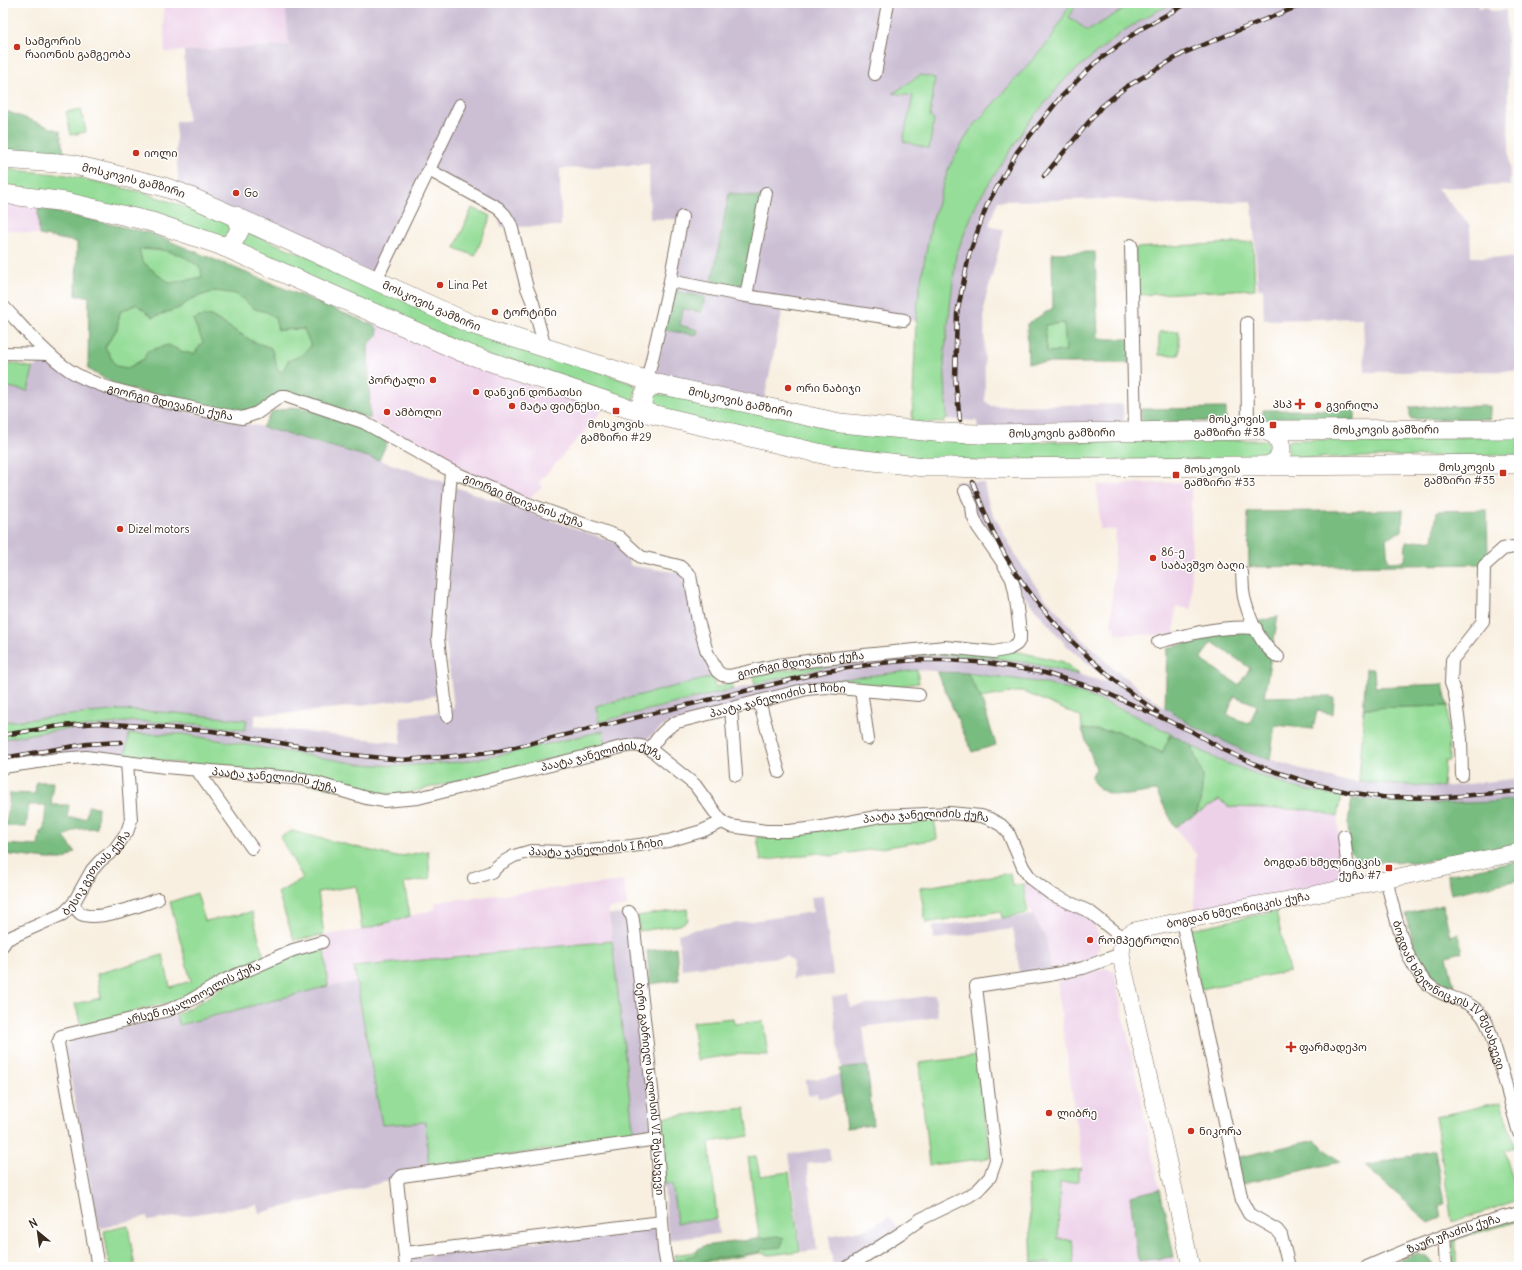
<svg xmlns="http://www.w3.org/2000/svg" width="1522" height="1270" font-family="Delius,'Noto Sans Georgian',sans-serif">
<style>
.built{fill:#edd1e9}
.industrial{fill:#ccbfd4}
.green{fill:#95dd98;stroke:#68845b}
.forest{fill:#78bc80;stroke:#5a734f;fill-rule:evenodd}
.lines{fill:none;stroke-linecap:round;stroke-linejoin:round}
.street-casing{stroke:#7d6f62;stroke-width:14}
.secondary-casing{stroke:#7d6f62;stroke-width:18}
.primary-casing{stroke:#7d6f62;stroke-width:20}
.street{stroke:#fff;stroke-width:12}
.secondary{stroke:#fff;stroke-width:17}
.primary{stroke:#fff;stroke-width:19}
.rail-casing{stroke:#3b2a1e;stroke-width:4.5}
.rail{stroke:#fff;stroke-width:3;stroke-dasharray:9;stroke-linecap:butt}
.primary-bridge-casing{stroke:#7d6f62;stroke-width:20;stroke-linecap:butt}
.primary-bridge{stroke:#fff;stroke-width:19}
.poi-dot{fill:#c8321e;stroke:#fff;stroke-width:1.5}
.labels{text-anchor:middle;stroke-width:3;stroke-linejoin:round;paint-order:stroke}
.poi-label{font-size:11px;fill:#3b2a1e;stroke:#fff;text-anchor:start}
.street-label{font-size:11px;fill:#3b2a1e;stroke:#fff}
</style>
<rect width="100%" height="100%" fill="#fff"/>
<filter id="ink" filterUnits="userSpaceOnUse"><feTurbulence type="fractalNoise" baseFrequency=".025" numOctaves="2"/><feDisplacementMap in="SourceGraphic" scale="8" xChannelSelector="R" yChannelSelector="G"/><feConvolveMatrix kernelMatrix="1 2 1 2 8 2 1 2 1" color-interpolation-filters="sRGB"/></filter>
<filter id="wash" filterUnits="userSpaceOnUse"><feTurbulence type="fractalNoise" baseFrequency=".012" numOctaves="4" result="noise"/><feDisplacementMap in="SourceGraphic" scale="16" xChannelSelector="R" yChannelSelector="G"/><feGaussianBlur stdDeviation="0.9" result="paint"/><feColorMatrix in="noise" values="0 0 0 0 0 0 0 0 0 0 0 0 0 0 0 0 0 1.4 0 .05"/><feComposite in="paint" operator="in"/></filter>
<g filter="url(#wash)">
<rect width="100%" height="100%" fill="#f8efe0"/>
<!-- built -->
<g class="built">
<path d="M163,3H285L289,45L165,52Z"/>
<path d="M3,201L38,205L39,235L3,229Z"/>
<path d="M376,323L474,365L603,410L539,482L543,487L525,501L433,457L370,419L368,345L377,336L378,330L375,326Z"/>
<path d="M1191,482L1192,609L1176,607L1174,635L1116,634L1115,626H1111L1116,530L1100,529L1097,485Z"/>
<path d="M1219,800L1311,810L1337,816L1344,881L1194,910L1196,854L1175,827Z"/>
<path d="M624,881L627,906L608,909L612,941L354,967L357,982L328,986L324,935L362,930L435,909L436,902Z"/>
<path d="M1024,882L1084,913L1094,924L1101,941L1098,951L1090,959L1051,970L1046,938L1029,908Z"/>
<path d="M1105,968L1114,972L1160,1189L1130,1196L1138,1261L1174,1257L1176,1267H1073L1074,1254L1072,1240L1058,1239L1060,1183L1078,1171L1082,1167L1057,981Z"/>
</g>
<!-- industrial -->
<g class="industrial">
<path d="M285,3H1071L1051,39L970,130L931,225L919,291L916,321L785,298L764,401L655,380L685,219H650L649,164L560,169L561,226L501,227L497,214L429,174L381,277L179,189L176,150V121H188L184,51L289,45Z"/>
<path d="M1077,3H1133L1088,31L1069,17Z"/>
<path d="M1174,3H1478L1479,8L1487,7L1491,11L1506,10L1510,185L1437,188L1470,226L1471,257L1519,258V371L1365,372L1363,318L1264,320L1263,289H1258L1252,201L1171,205L1118,199L998,201L989,225L1004,230L984,305L985,401L991,406L1123,404L1124,430H978L977,421L947,419L944,359L956,255L977,203L1029,122L1065,79L1123,31L1157,11Z"/>
<path d="M45,359L64,374L128,399L262,427L379,460L447,483L442,695L297,713L255,715V726L401,743L400,717L450,711L454,707L444,630L455,487L620,544L631,566L684,573L714,674L713,677L596,706L600,722L835,665L886,658L953,655L1018,660L1051,666L1104,682L1106,679L1066,645L1024,596L961,489L952,481L984,483L989,506L1016,556L1037,588L1077,634L1112,667L1149,696L1191,725L1246,752L1340,781L1443,787L1519,778V799L1492,802L1437,804L1396,802L1360,800L1292,787L1218,760L1114,705L1059,687L1030,681L967,673L917,670L843,679L666,724L647,739L605,746L602,731L501,755L461,762L398,766L359,764L182,734H129L125,756L88,752L3,760V739L43,732L134,721L196,724L245,730L247,720L175,713L121,710L3,722V386L28,391L33,368Z"/>
<path d="M823,896L833,975L792,979L793,961L786,956L682,969L678,934L691,930L813,912L811,897Z"/>
<path d="M609,914L629,915L652,1135L634,1137Z"/>
<path d="M1033,915L1046,938L1051,970L1020,974L1013,929L934,939L933,926Z"/>
<path d="M357,982L382,1124L425,1122L429,1167L393,1180L259,1213L257,1205L148,1221L147,1216L99,1229L65,1049L66,1044L72,1040L176,1015L180,1025L328,986Z"/>
<path d="M848,995L850,1007L935,995L938,1017L863,1027L871,1091L818,1098L817,1094L808,1095L806,1080L842,1075L832,997Z"/>
<path d="M829,1148L831,1161L807,1164L817,1250L801,1252L789,1154Z"/>
<path d="M672,1183L677,1223L717,1219L719,1234L668,1240L664,1184Z"/>
<path d="M889,1216L899,1229L841,1267H833L829,1236L870,1228Z"/>
<path d="M655,1227L661,1267H409L408,1258Z"/>
<path d="M992,1263L993,1267L1032,1263H1050V1267H958Z"/>
</g>
<!-- green -->
<g class="green">
<path d="M1071,3H1077L1069,17L1088,31L1133,3H1174L1157,11L1123,31L1065,79L1029,122L977,202L956,255L944,359L947,419H944V423L912,422L916,321L919,291L931,225L949,167L970,130L1051,39Z"/>
<path d="M921,75L935,78L930,117L934,120L929,149L903,141L913,96L893,93C903,88 910,80 921,75Z"/>
<path d="M81,109L86,132L71,135L66,112Z"/>
<path d="M3,169L67,175L145,193L229,222L231,224L224,238L3,188Z"/>
<path d="M472,208L491,216L475,256L455,248Z"/>
<path d="M243,231L635,385L636,389L632,404L503,362L239,248Z"/>
<path d="M1253,242L1255,289L1138,295L1135,248Z"/>
<path d="M139,249L170,251L181,255L195,263L201,269L202,277L171,284L158,275L142,261Z"/>
<path d="M215,291L237,293L255,309L267,312L275,318L278,330L304,329L311,346L300,356L288,361L283,373L278,370L271,348L252,341L211,316H202L198,330L203,342L194,355L183,352L168,345L128,368L116,367L105,347L117,329L120,312L136,304L153,317L179,308L193,298Z"/>
<path d="M1064,323L1066,351L1047,352L1045,325Z"/>
<path d="M1179,331V355H1159V332Z"/>
<path d="M3,361L33,368L28,391L3,386Z"/>
<path d="M651,393L1012,442L1266,440L1268,441L1269,459L946,462L833,450L651,412Z"/>
<path d="M1519,436V455L1289,458L1287,443L1290,440Z"/>
<path d="M942,649L1015,651L1064,662L1079,675C1001,652 915,649 835,665C808,670 782,678 755,684L753,677L756,674Z"/>
<path d="M917,670L919,683L903,685L901,690L822,683L843,679Z"/>
<path d="M967,673C997,678 1029,679 1058,687C1098,697 1135,715 1171,734L1162,753L1120,732L1082,729L1081,717L1022,691L981,698Z"/>
<path d="M713,677L715,687L732,683L734,689L599,722L596,706Z"/>
<path d="M1448,706L1449,761H1445L1443,787L1359,782L1364,708Z"/>
<path d="M121,710L175,713L247,720L245,730L196,724L134,721L43,732L3,739V722Z"/>
<path d="M603,731L605,746L403,794H365L196,765L125,756L129,734H182L359,764L398,766L461,762L501,755Z"/>
<path d="M1191,745L1218,760L1292,787L1341,797L1337,816L1311,810L1230,807L1219,800L1196,814L1201,798L1203,777Z"/>
<path d="M934,817L937,839L831,856L819,853L761,861L757,837L773,838L884,820Z"/>
<path d="M292,831L396,857L428,851L430,879L404,883L410,916L362,930L356,886L318,892L324,935L294,940L278,893L303,878L280,837Z"/>
<path d="M1010,873L1012,886L1023,884L1028,913L1002,918L1001,911L926,923L920,888Z"/>
<path d="M197,893L205,921L252,912L264,958L210,981L176,1001L81,1025L75,1004L101,998L97,974L163,955L170,987L191,981L170,902Z"/>
<path d="M687,909L688,920L680,925L639,931L637,916Z"/>
<path d="M1276,911L1289,971L1201,989L1188,930Z"/>
<path d="M612,941L634,1137L429,1167L425,1122L382,1125L354,967Z"/>
<path d="M324,949L328,986L179,1025L176,1015L207,998L227,984L291,956Z"/>
<path d="M733,1018L734,1024L763,1021L768,1055L738,1054L697,1060L692,1022Z"/>
<path d="M978,1056L990,1158L929,1165L919,1063Z"/>
<path d="M1501,1102L1515,1147L1504,1150L1519,1200L1452,1222L1435,1117Z"/>
<path d="M745,1108L749,1136L709,1142L717,1219L677,1223L672,1184H664L658,1118Z"/>
<path d="M756,1156L760,1176L789,1172L800,1251L771,1255L761,1253L677,1267L674,1255L760,1243L748,1157Z"/>
<path d="M1082,1168L1078,1171V1181L1060,1183L1058,1239L1072,1240L1074,1254L1073,1267H1050V1263H1032L1028,1176Z"/>
<path d="M1519,1217V1221L1456,1239V1267H1451L1453,1236Z"/>
<path d="M128,1226L135,1267H110L104,1231Z"/>
</g>
<!-- forest -->
<g class="forest">
<path d="M3,110L60,131L64,153L59,156L3,151Z"/>
<path d="M729,193L763,198L743,285L712,282Z"/>
<path d="M38,208L150,233L375,326L378,330L377,336L368,345L370,419L295,395L251,410L228,412L118,386L88,369L89,296H76L77,242L39,235ZM139,249C162,248 185,253 201,269L202,277L171,283L158,275L142,261ZM215,291L236,294L255,309L267,312L275,318L278,330L304,329L311,346L300,356L288,361L282,372L278,370L271,348L252,341L211,316H202L193,320L203,342L194,354L183,352L168,345L147,351L144,359L128,368L116,366L105,347L117,329L120,312L136,304L153,317L179,308L193,298Z"/>
<path d="M1095,252L1098,339H1130L1129,363H1028L1027,324L1053,308L1052,253ZM1064,323L1066,351L1047,352L1045,325Z"/>
<path d="M673,291L705,297L702,312L683,309L680,325L698,330L697,335L664,330Z"/>
<path d="M1490,406V419H1410V407Z"/>
<path d="M291,407L328,411L365,428L387,443L379,460L262,427L272,412Z"/>
<path d="M1226,408V421L1142,422L1141,409Z"/>
<path d="M1263,410H1355V421L1263,422Z"/>
<path d="M1403,510L1402,531L1386,538L1388,562L1405,561L1406,542L1433,540L1437,511L1487,510L1488,559L1481,564L1249,567L1248,512Z"/>
<path d="M1278,616L1264,697L1326,696L1334,698L1333,714L1317,711L1313,729L1275,725L1270,760L1246,752L1191,725L1165,707L1167,649ZM1212,642L1250,668L1239,685L1200,659ZM1234,696L1257,705L1250,724L1227,715Z"/>
<path d="M1366,669H1374L1375,687L1443,684L1448,706L1364,708L1363,714Z"/>
<path d="M937,672L967,673L981,698L996,745L972,752Z"/>
<path d="M1082,729L1120,732L1162,753L1171,734L1191,745L1203,777L1201,798L1196,814L1175,827L1156,791C1136,793 1111,802 1096,785C1090,779 1091,775 1096,769Z"/>
<path d="M36,782H53L51,805H69L67,818H86L88,806L98,807L97,828L77,829L64,837L75,852L66,859H47L3,854V844L38,846L40,832L44,831L46,805H29L26,827L6,826L10,793L35,794Z"/>
<path d="M1352,799L1437,804L1492,802L1519,799V844L1422,862L1357,861L1349,849L1348,822Z"/>
<path d="M1519,861V880L1451,894L1447,875Z"/>
<path d="M1443,905L1450,936L1458,934L1462,952L1447,956L1454,986C1418,977 1414,945 1406,914Z"/>
<path d="M676,947L679,980L650,984L647,951Z"/>
<path d="M867,1066L873,1125L846,1128L839,1069Z"/>
<path d="M1315,1140L1340,1162L1242,1184L1236,1158Z"/>
<path d="M1435,1150L1444,1204L1439,1207L1441,1217L1429,1222L1365,1166Z"/>
<path d="M1160,1189L1174,1257L1138,1261L1130,1196Z"/>
<path d="M778,1236L784,1238L781,1247L761,1249L760,1252L705,1260C694,1268 683,1267 670,1267L672,1261C680,1261 687,1256 696,1255L698,1249L704,1246Z"/>
<path d="M1418,1253L1427,1256L1435,1267H1383Z"/>
</g>
</g>
<g filter="url(#ink)">
<g class="lines">
<defs>
<g id="street">
<path d="M875,74L888,3"/>
<path d="M429,170L498,208L505,215L511,225L527,288L533,303L545,348"/>
<path d="M1131,245L1135,432"/>
<path d="M376,280L460,105"/>
<path d="M670,281L746,296L904,320"/>
<path d="M746,296L766,193"/>
<path id="s1" d="M3,306C24,328 44,353 69,370C93,386 128,393 156,400C184,406 213,413 242,418L257,413L281,396H286L363,422L451,471L520,501L619,537L641,557L679,566L690,575L698,621L707,652L717,671L722,675L729,676L777,665L823,659L945,647L994,652L1009,649L1017,644L1020,639V632L1015,592L1012,579L1001,560L978,527L973,516L972,506L965,491"/>
<path d="M1247,323L1248,430"/>
<path d="M3,353L49,354"/>
<path d="M647,381L670,281L682,217"/>
<path d="M1242,573C1243,582 1242,592 1245,601C1250,620 1261,646 1278,657"/>
<path d="M1158,642C1190,634 1223,625 1256,628"/>
<path d="M861,690L868,739"/>
<path d="M759,701L779,772"/>
<path d="M731,708L736,775"/>
<path d="M447,716L438,638L451,471"/>
<path id="s2" d="M650,749C658,737 664,729 677,722L807,689L826,687L919,695"/>
<path id="s3" d="M3,767L58,759L86,757L165,767L303,779L366,798L384,801L418,798L607,751C621,747 635,742 650,749L695,785L722,822L730,826L766,831H788L817,828L881,816L950,813L981,816L990,819L1001,825L1008,832L1023,867L1031,879L1051,894L1090,912L1123,938"/>
<path d="M197,770L252,848"/>
<path d="M1462,775L1461,739L1455,694L1451,683L1452,660L1483,621L1484,566L1503,549L1519,546"/>
<path d="M1344,836L1350,887"/>
<path id="s4" d="M474,878L491,872L500,864L514,856L531,851L565,852L632,846L668,841L702,831L722,822"/>
<path id="s5" d="M1386,879C1395,912 1404,969 1434,989C1453,1001 1474,999 1486,1022C1490,1030 1492,1040 1495,1048C1504,1076 1511,1105 1519,1133"/>
<path d="M73,904C75,907 78,912 81,914C97,922 141,905 158,899"/>
<path id="s6" d="M629,912L632,916L633,920L655,1116L664,1250L667,1267"/>
<path d="M1182,921L1242,1201L1249,1214L1277,1230L1281,1235L1289,1267"/>
<path id="s7" d="M3,945L7,939L63,914L73,904L92,870L100,861L114,850L127,832L131,820L127,762"/>
<path d="M1444,1235L1446,1267"/>
<path d="M405,1253L662,1222"/>
<path id="s8" d="M98,1267L58,1043L61,1036L169,1010L191,1000L225,980L293,950L322,942"/>
<path d="M406,1267L397,1180L402,1176L657,1139"/>
<path d="M848,1267L901,1233L921,1219L969,1196L978,1190L990,1177L996,1160L976,986L1050,975L1083,968L1121,954"/>
<path id="s9" d="M1367,1267C1416,1245 1466,1226 1519,1213"/>
</g>
<g id="secondary">
<path id="s10" d="M1191,1267L1163,1140L1124,971L1121,954L1123,938L1134,931L1252,906L1283,901L1519,852"/>
</g>
<g id="primary">
<path id="s11" d="M3,159L71,164L161,186L179,192L259,227L471,324L658,384L840,423L946,433"/>
<path d="M3,194L66,202L152,222L220,245L462,352L630,409L831,456L924,467H950"/>
<path d="M224,247C233,243 236,238 240,229L236,216"/>
<path d="M645,413C638,400 645,388 658,384"/>
<path d="M1263,430C1266,431 1269,432 1272,433C1281,438 1285,454 1276,461C1274,463 1270,464 1268,466"/>
<path id="s12" d="M979,434L1263,430L1519,429"/>
<path d="M982,468L1519,464"/>
</g>
</defs>
<!-- street casing -->
<use href="#street" class="street-casing"/>
<!-- secondary casing -->
<use href="#secondary" class="secondary-casing"/>
<!-- primary casing -->
<use href="#primary" class="primary-casing"/>
<!-- street -->
<use href="#street" class="street"/>
<!-- secondary -->
<use href="#secondary" class="secondary"/>
<!-- primary -->
<use href="#primary" class="primary"/>
<defs>
<g id="rail">
<path d="M1044,176L1102,106L1126,87L1184,53L1256,23L1307,3"/>
<path d="M960,420L955,378L957,314L969,255L987,205L1017,152L1060,98L1095,63L1139,30L1188,3"/>
<path d="M973,482C982,507 992,532 1005,555C1040,617 1099,672 1157,712"/>
<path d="M3,735L60,726L99,723L212,731L344,754L402,760L444,757L499,751L827,671L881,663L915,660H948L989,663L1045,673L1100,690L1193,732L1224,750L1264,768L1317,785L1348,792L1382,797L1436,798L1519,791"/>
<path d="M3,758L87,744L121,742"/>
</g>
</defs>
<!-- rail casing -->
<use href="#rail" class="rail-casing"/>
<!-- rail -->
<use href="#rail" class="rail"/>
<defs>
<g id="primary-bridge">
<path d="M946,433L979,434"/>
<path d="M950,467L982,468"/>
</g>
</defs>
<!-- primary-bridge casing -->
<use href="#primary-bridge" class="primary-bridge-casing"/>
<!-- primary-bridge -->
<use href="#primary-bridge" class="primary-bridge"/>
</g>
</g>
<!-- markers -->
<g class="poi-dot">
<circle cx="17" cy="47" r="4"/>
<circle cx="136" cy="153" r="4"/>
<circle cx="236" cy="193" r="4"/>
<circle cx="440" cy="285" r="4"/>
<circle cx="495" cy="312" r="4"/>
<circle cx="433" cy="380" r="4"/>
<circle cx="788" cy="388" r="4"/>
<circle cx="476" cy="392" r="4"/>
<path d="M1298 398h4v4h4v4h-4v4h-4v-4h-4v-4h4z"/>
<circle cx="1318" cy="405" r="4"/>
<circle cx="512" cy="406" r="4"/>
<rect x="612" y="407" width="8" height="8" rx="2"/>
<circle cx="387" cy="412" r="4"/>
<rect x="1269" y="421" width="8" height="8" rx="2"/>
<rect x="1499" y="469" width="8" height="8" rx="2"/>
<rect x="1172" y="471" width="8" height="8" rx="2"/>
<circle cx="120" cy="529" r="4"/>
<circle cx="1153" cy="558" r="4"/>
<rect x="1385" y="864" width="8" height="8" rx="2"/>
<circle cx="1090" cy="940" r="4"/>
<path d="M1289 1041h4v4h4v4h-4v4h-4v-4h-4v-4h4z"/>
<circle cx="1049" cy="1113" r="4"/>
<circle cx="1191" cy="1131" r="4"/>
</g>
<g class="labels">
<!-- poi labels -->
<g class="poi-label">
<text x="25" y="45">სამგორის<tspan x="25" dy="13">რაიონის გამგეობა</tspan></text>
<text x="144" y="157">იოლი</text>
<text x="244" y="197">Go</text>
<text x="448" y="289">Lina Pet</text>
<text x="503" y="316">ტორტინი</text>
<text x="425" y="384" text-anchor="end">პორტალი</text>
<text x="796" y="392">ორი ნაბიჯი</text>
<text x="484" y="396">დანკინ დონათსი</text>
<text x="1292" y="408" text-anchor="end">პსპ</text>
<text x="1326" y="409">გვირილა</text>
<text x="520" y="410">მატა ფიტნესი</text>
<text x="395" y="416">ამბოლი</text>
<text x="1265" y="423" text-anchor="end">მოსკოვის<tspan x="1265" dy="13">გამზირი #38</tspan></text>
<text x="616" y="428" text-anchor="middle">მოსკოვის<tspan x="616" dy="13">გამზირი #29</tspan></text>
<text x="1495" y="471" text-anchor="end">მოსკოვის<tspan x="1495" dy="13">გამზირი #35</tspan></text>
<text x="1184" y="473">მოსკოვის<tspan x="1184" dy="13">გამზირი #33</tspan></text>
<text x="128" y="533">Dizel motors</text>
<text x="1161" y="556">86-ე<tspan x="1161" dy="13">საბავშვო ბაღი</tspan></text>
<text x="1381" y="866" text-anchor="end">ბოგდან ხმელნიცკის<tspan x="1381" dy="13">ქუჩა #7</tspan></text>
<text x="1098" y="944">რომპეტროლი</text>
<text x="1299" y="1051">ფარმადეპო</text>
<text x="1057" y="1117">ლიბრე</text>
<text x="1199" y="1135">ნიკორა</text>
</g>
<!-- street labels -->
<g class="street-label">
<text dy="4" stroke="none"><textPath href="#s11" startOffset="133">მოსკოვის გამზირი</textPath></text>
<text dy="4" stroke="none"><textPath href="#s11" startOffset="457">მოსკოვის გამზირი</textPath></text>
<text dy="4" stroke="none"><textPath href="#s1" startOffset="199">გიორგი მდივანის ქუჩა</textPath></text>
<text dy="4" stroke="none"><textPath href="#s11" startOffset="781">მოსკოვის გამზირი</textPath></text>
<text dy="4" stroke="none"><textPath href="#s12" startOffset="407">მოსკოვის გამზირი</textPath></text>
<text dy="4" stroke="none"><textPath href="#s12" startOffset="83">მოსკოვის გამზირი</textPath></text>
<text dy="4" stroke="none"><textPath href="#s1" startOffset="583">გიორგი მდივანის ქუჩა</textPath></text>
<text dy="4" stroke="none"><textPath href="#s1" startOffset="955">გიორგი მდივანის ქუჩა</textPath></text>
<text dy="4" stroke="none"><textPath href="#s2" startOffset="142">პაატა ჯანელიძის II ჩიხი</textPath></text>
<text dy="4" stroke="none"><textPath href="#s3" startOffset="610">პაატა ჯანელიძის ქუჩა</textPath></text>
<text dy="4" stroke="none"><textPath href="#s3" startOffset="274">პაატა ჯანელიძის ქუჩა</textPath></text>
<text dy="4" stroke="none"><textPath href="#s3" startOffset="969">პაატა ჯანელიძის ქუჩა</textPath></text>
<text dy="4" stroke="none"><textPath href="#s4" startOffset="129">პაატა ჯანელიძის I ჩიხი</textPath></text>
<text dy="4" stroke="none"><textPath href="#s7" startOffset="122">ბესიკ გეთიას ქუჩა</textPath></text>
<text dy="4" stroke="none"><textPath href="#s10" startOffset="456">ბოგდან ხმელნიცკის ქუჩა</textPath></text>
<text dy="4" stroke="none"><textPath href="#s8" startOffset="375">არსენ იყალთოელის ქუჩა</textPath></text>
<text dy="4" stroke="none"><textPath href="#s5" startOffset="139">ბოგდან ხმელნიცკის IV შესახვევი</textPath></text>
<text dy="4" stroke="none"><textPath href="#s6" startOffset="179">ბერი გაბრიელ სალოსის VI შესახვევი</textPath></text>
<text dy="4" stroke="none"><textPath href="#s9" startOffset="93">ზაურ უჩაძის ქუჩა</textPath></text>
</g>
</g>
<!-- margin -->
<rect width="1522" height="1270" fill="none" stroke="#fff" stroke-width="16"/>
<!-- north arrow -->
<g transform="translate(38 1232) rotate(331)" stroke="#ffffff" stroke-width="3" paint-order="stroke">
<path d="M0-3L7 15L0 10L-7 15Z" fill="#3b2a1e"/>
<text y="-6" font-size="11" font-weight="bold" text-anchor="middle" fill="#3b2a1e">N</text>
</g>
</svg>
